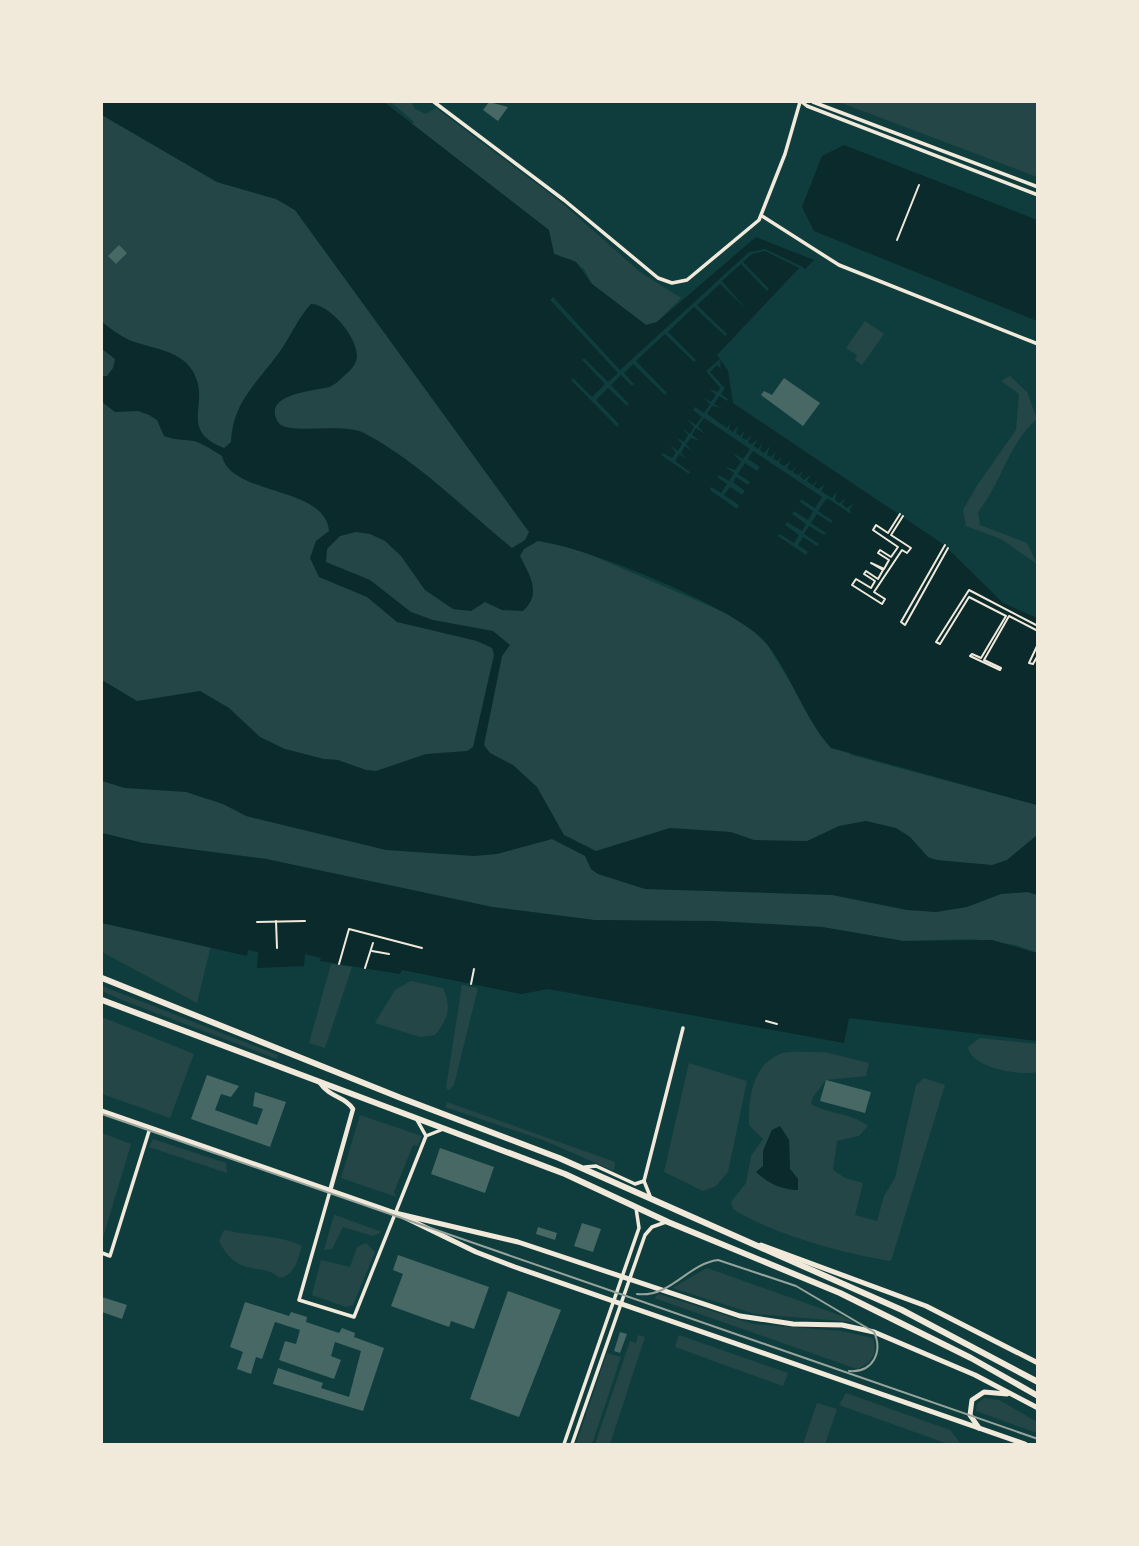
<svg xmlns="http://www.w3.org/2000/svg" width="1139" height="1546" font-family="Spectral,serif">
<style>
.green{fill:#244646;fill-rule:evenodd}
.water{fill:#0a2a2b}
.pier{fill:#0f3d3e}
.building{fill:#486865}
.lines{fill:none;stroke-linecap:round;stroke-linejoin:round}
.path{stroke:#f1e9da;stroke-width:2}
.minor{stroke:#f1e9da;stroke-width:3.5}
.tertiary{stroke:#f1e9da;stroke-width:4.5}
.secondary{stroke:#f1e9da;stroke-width:5}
.primary{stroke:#f1e9da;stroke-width:6}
.tram{stroke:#97a49c;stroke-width:2}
</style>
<rect width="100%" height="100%" fill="#0f3d3e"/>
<!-- green -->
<g class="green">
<path d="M391,102H411L415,109L426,114L436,108L562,203L640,272L681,298L657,322L646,325L592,284L584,269L572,260L554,254L548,230L412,124L414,122Z"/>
<path d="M839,102H1037V177Z"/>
<path d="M102,115L217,182L276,199L295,210L538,541L577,549L742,620L767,644L799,697L851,755L1037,805V953L1016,945L973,939L903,941L822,927L594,920L492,907L266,859L143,843L102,833Z"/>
<path d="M865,321L884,334L862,365L855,360L857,355L846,348Z"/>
<path d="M1010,376L1027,392L1037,419C1008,444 1002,482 978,512L980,525L1027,543L1037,564L1001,539L966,526L963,510L978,484L1016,430L1019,394L1001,381Z"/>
<path d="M102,923L211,945L197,1003L102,952Z"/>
<path d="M331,964L352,967L325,1048L309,1043Z"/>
<path d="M411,981L443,988C452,1007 448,1019 435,1035L420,1037L375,1023L395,990Z"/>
<path d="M462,985L478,988L454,1085L449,1090L446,1088Z"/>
<path d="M102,986L278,1055L277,1059L122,1000L102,991Z"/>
<path d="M102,1017L194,1054L170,1118L102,1094Z"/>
<path d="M980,1038L1037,1044V1072C1020,1076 971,1068 968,1047Z"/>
<path d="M824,1052L869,1063L866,1076L826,1080L813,1097L811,1104C830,1115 850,1112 868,1126L859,1136L837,1141L833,1170L845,1178L863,1183L855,1215L877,1221L884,1196L895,1178L916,1085L924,1078L945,1085L891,1261C845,1254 772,1234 733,1209L731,1202L746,1183L751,1156L763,1139L749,1125C749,1099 751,1066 780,1054C791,1050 811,1053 824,1052ZM772,1130L789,1140L790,1169L798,1179L757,1172L763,1166V1151Z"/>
<path d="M689,1063L747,1081L728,1172L716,1186L703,1191L664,1172Z"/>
<path d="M447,1102L615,1162L614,1171L543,1140L445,1107Z"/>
<path d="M360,1115L422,1136L418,1146L413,1145L394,1192L397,1197L341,1178Z"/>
<path d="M102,1133L131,1144L102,1241Z"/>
<path d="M153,1139L226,1163L227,1173L149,1147Z"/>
<path d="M334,1215H335L382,1232L373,1236L343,1227L332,1249L324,1250Z"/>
<path d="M224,1230C249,1236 281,1235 302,1246C298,1259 295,1276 279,1278C263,1261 238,1280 219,1241Z"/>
<path d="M366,1243L375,1252L353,1305L346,1307L312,1295L321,1260L350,1267L357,1247Z"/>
<path d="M707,1268L842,1316L854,1322L755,1314L672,1288Z"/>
<path d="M659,1294L753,1324L841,1331L873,1338C878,1354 872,1363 857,1369L654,1298Z"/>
<path d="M638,1335L645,1337L610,1444H595L630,1341L636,1343Z"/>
<path d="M679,1335L788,1373L783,1386L675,1347Z"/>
<path d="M607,1353L621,1357L592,1444H576Z"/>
<path d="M846,1393L950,1430L961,1444H948L839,1405Z"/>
<path d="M984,1398L999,1400L1037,1422V1433L976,1411L977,1404Z"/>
<path d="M817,1403L837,1409L825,1444H803Z"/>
</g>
<!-- water -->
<g class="water">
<path d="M102,102H384L549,230L554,254L576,262L592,284L646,325L657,322L756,237L814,260L805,269L801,266L717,355L728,371L733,403L943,544L1003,603L1037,618V805L831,748C803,717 792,675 766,643C738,608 584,546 538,541L524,549L520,556C530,576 542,593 523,611L502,610L485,602L471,611L453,609L425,590L401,556L385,541L370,534L356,532L340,536L327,549L326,562L370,580L411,612L433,620L493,631L510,645L502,656L484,745L490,753L513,765L537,787L564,835L596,851L670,828L731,832L754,840L807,841L839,826L866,821L896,828L910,837L928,857L937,860L992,865L1007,860L1037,835V895L1028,892L1001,894L967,907L936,912L907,910L832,895L645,889L598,874L591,869L585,856L552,839L497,854L474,856L386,850L246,816L223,804L186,792L125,788L102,781V680L137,701L200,691L229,708L260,737L285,749L324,759L338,760L366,770L376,771L426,754L467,751L473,747L494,655L492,648L477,641L397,622L367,597L319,577L310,558L316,541L329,531C326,486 231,496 222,456C214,451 205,445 197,442C187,439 177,441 164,436L157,420L149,415L138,411L115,412L102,402V376H107L113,368L115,359L102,349V322C110,328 119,335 129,340C149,348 180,350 192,370C213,403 176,429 224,448L231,442C233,404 253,387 275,358C289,341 296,320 311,304C330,304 358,338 357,357C356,364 351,370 346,374C342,378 334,386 329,387C314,391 261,394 278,422C286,436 343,422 364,433C419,462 464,509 512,548L525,540L529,532L295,210L276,199L217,182L102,115Z"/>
<path d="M844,145L1037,220V321L814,231L802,207L822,156Z"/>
<path d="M102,833L143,843L266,859L492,907L594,920L716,921L822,927L903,941L992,940L1037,953V1041L849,1018L844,1043L548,989L521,994L402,970L400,974L320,961L321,958L305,954L304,966L257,968L258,952L248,950L247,956L102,923Z"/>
<path d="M780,1126L789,1140L790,1169L798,1179V1190C780,1189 770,1184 756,1172L763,1166V1151L772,1130Z"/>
</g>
<!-- pier -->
<g class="pier">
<path d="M765,249L801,266L799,268L765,251L752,254L743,262L769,289L767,291L741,264L722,281L747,310L720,284L697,305L727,334L725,336L694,307L668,332L696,360L694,362L665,334L636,361L667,393L665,395L633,364L624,373L634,384L632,386L621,375L611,385L629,404L627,406L608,388L596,400L619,424L617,427L571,380L573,378L592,397L605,384L582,360L584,358L608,382L618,373L550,300L553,297L620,370L749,252Z"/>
<path d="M720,359L721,369L717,365L710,372L725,388L721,394L728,399L727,401L719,396L714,404L721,408L712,406L707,414L727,428L731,421L729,429L733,432L738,425L736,433L740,436L745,430L742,438L746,440L752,435L748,442L751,444L758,439L754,446L758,449L763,442L760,450L764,453L770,446L767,455L771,457L776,451L773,459L778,461L782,455L779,463L784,466L791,461L787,468L791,471L797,466L793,472L798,475L804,470L800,476L804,480L811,474L807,481L812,485L818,480L814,486L818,489L825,484L821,491L832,498L837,491L835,500L839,503L846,498L842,504L847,508L854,503L850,509L851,514L827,498L818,511L833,521L831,523L817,514L811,523L826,533L824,535L809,526L804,534L819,544L817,546L803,537L798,545L808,552L806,555L778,536L780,534L794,543L799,535L785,525L787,522L802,531L806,524L792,514L794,511L808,520L813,511L800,502L801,499L815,508L822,497L753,451L748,459L760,467L757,471L745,463L738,474L750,482L748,485L736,477L733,482L745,491L742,495L730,487L724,495L739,505L737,509L710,490L711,487L721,493L727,484L717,477L719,475L729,481L734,473L724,466L735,470L741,462L733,453L743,459L750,449L704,418L698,426L705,434L696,428L692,435L700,441L691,438L686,444L693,452L685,446L681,453L687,459L679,454L675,461L690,472L689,474L661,455L663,453L672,458L676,453L670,445L678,451L682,444L676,437L684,442L688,435L682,428L690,434L694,427L687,419L696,425L702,417L693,410L695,407L704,413L710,404L702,396L711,402L716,395L709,389L718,392L720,388L706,371Z"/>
</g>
<!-- building -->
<g class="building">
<path d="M489,102L508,107L498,121L483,110Z"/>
<path d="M119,245L127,253L116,264L108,256Z"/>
<path d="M784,378L820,403L803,426L761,395L764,391L772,395Z"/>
<path d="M207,1075L239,1086L231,1097L221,1094L215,1110L257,1125L263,1109L253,1106L255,1092L286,1102L270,1147L191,1119Z"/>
<path d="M826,1080L871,1092L865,1113L820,1101Z"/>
<path d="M440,1148L494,1167L485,1193L431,1174Z"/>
<path d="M582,1223L601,1229L593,1252L574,1246Z"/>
<path d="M538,1227L557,1233L555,1240L536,1234Z"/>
<path d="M398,1255L489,1287L474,1329L451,1321L449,1327L391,1306L403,1274L393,1270Z"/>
<path d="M508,1291L561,1310L519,1417L470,1399Z"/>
<path d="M102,1297L127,1305L122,1319L102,1312Z"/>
<path d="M245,1302L289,1316L291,1312L307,1317L306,1322L339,1333L342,1328L355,1333L354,1337L384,1348L363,1411L273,1384L278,1368L323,1383L321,1388L349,1397L361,1351L335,1342L331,1356L341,1360L334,1379L279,1360L285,1341L296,1344L300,1330L275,1322L262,1359L256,1357L251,1374L237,1369L243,1352L230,1347Z"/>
<path d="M620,1332L627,1334L620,1353L614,1351Z"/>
</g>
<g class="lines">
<!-- path -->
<g class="path">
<path d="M897,240L919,185"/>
<path d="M900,514L888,533L876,525L873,530L898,547L891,557L880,550L878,553L889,560L884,569L871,563L883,570L878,579L866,571L864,574L875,581L871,588L856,579L852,585L882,604L885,599L874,592L902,550L907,553L911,548L891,535L903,516"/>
<path d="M945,545L901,622L905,625L948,548"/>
<path d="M1038,626L969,590L936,642L940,644L969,597L1006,616L981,658L972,654L970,656L1000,670L1001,668L984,660L1009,616L1038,631"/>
<path d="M1038,644L1029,663L1033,664L1038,655"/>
<path d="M276,921L277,948"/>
<path d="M257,922L305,921"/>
<path d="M372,951L389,954"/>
<path d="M339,964L349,929L422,948"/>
<path d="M365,968L373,943"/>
<path d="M471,984L474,969"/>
<path d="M766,1021L777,1024"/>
</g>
<!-- minor -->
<g class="minor">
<path d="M434,102L564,200L658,278L672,283L687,280L759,220L785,154L800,102"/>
<path d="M802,102L807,106L1038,195"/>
<path d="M813,102L1038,187"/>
<path d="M762,216L839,265L1038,344"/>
<path d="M417,1120L426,1136"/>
<path d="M585,1167L596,1166L635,1184L644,1181L650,1196"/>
<path d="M644,1181L683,1028"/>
<path d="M330,1191L299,1300L354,1317L426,1136L441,1130"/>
<path d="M102,1253L110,1256L150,1128"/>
<path d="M564,1444L639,1228L636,1208"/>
<path d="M572,1444L645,1235L652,1227L666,1222"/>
</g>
<!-- tertiary -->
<path class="tertiary" d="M320,1083C330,1098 345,1096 353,1109L330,1191"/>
<!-- secondary -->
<g class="secondary">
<path d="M102,1111L395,1213L518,1242L740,1316L793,1324L842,1325L874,1332L975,1375L1038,1408"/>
<path d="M404,1217L476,1252L515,1267L1025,1444"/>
<path d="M761,1245L926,1306L1038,1363"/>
<path d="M979,1428L970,1415L972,1400L984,1392L1007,1394"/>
</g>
<!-- primary -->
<g class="primary">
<path d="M102,978L401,1098L559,1158L902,1310L1038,1382"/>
<path d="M102,1000L565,1174L668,1222L840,1293L971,1358L1038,1396"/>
</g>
<!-- tram -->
<g class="tram">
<path d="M102,1114L1038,1439"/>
<path d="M637,1294C671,1298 687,1264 718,1260L796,1286L874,1332C883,1352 873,1373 849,1371"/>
</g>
</g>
<!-- border -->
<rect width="1139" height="1546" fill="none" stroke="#f1e9da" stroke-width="206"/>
</svg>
